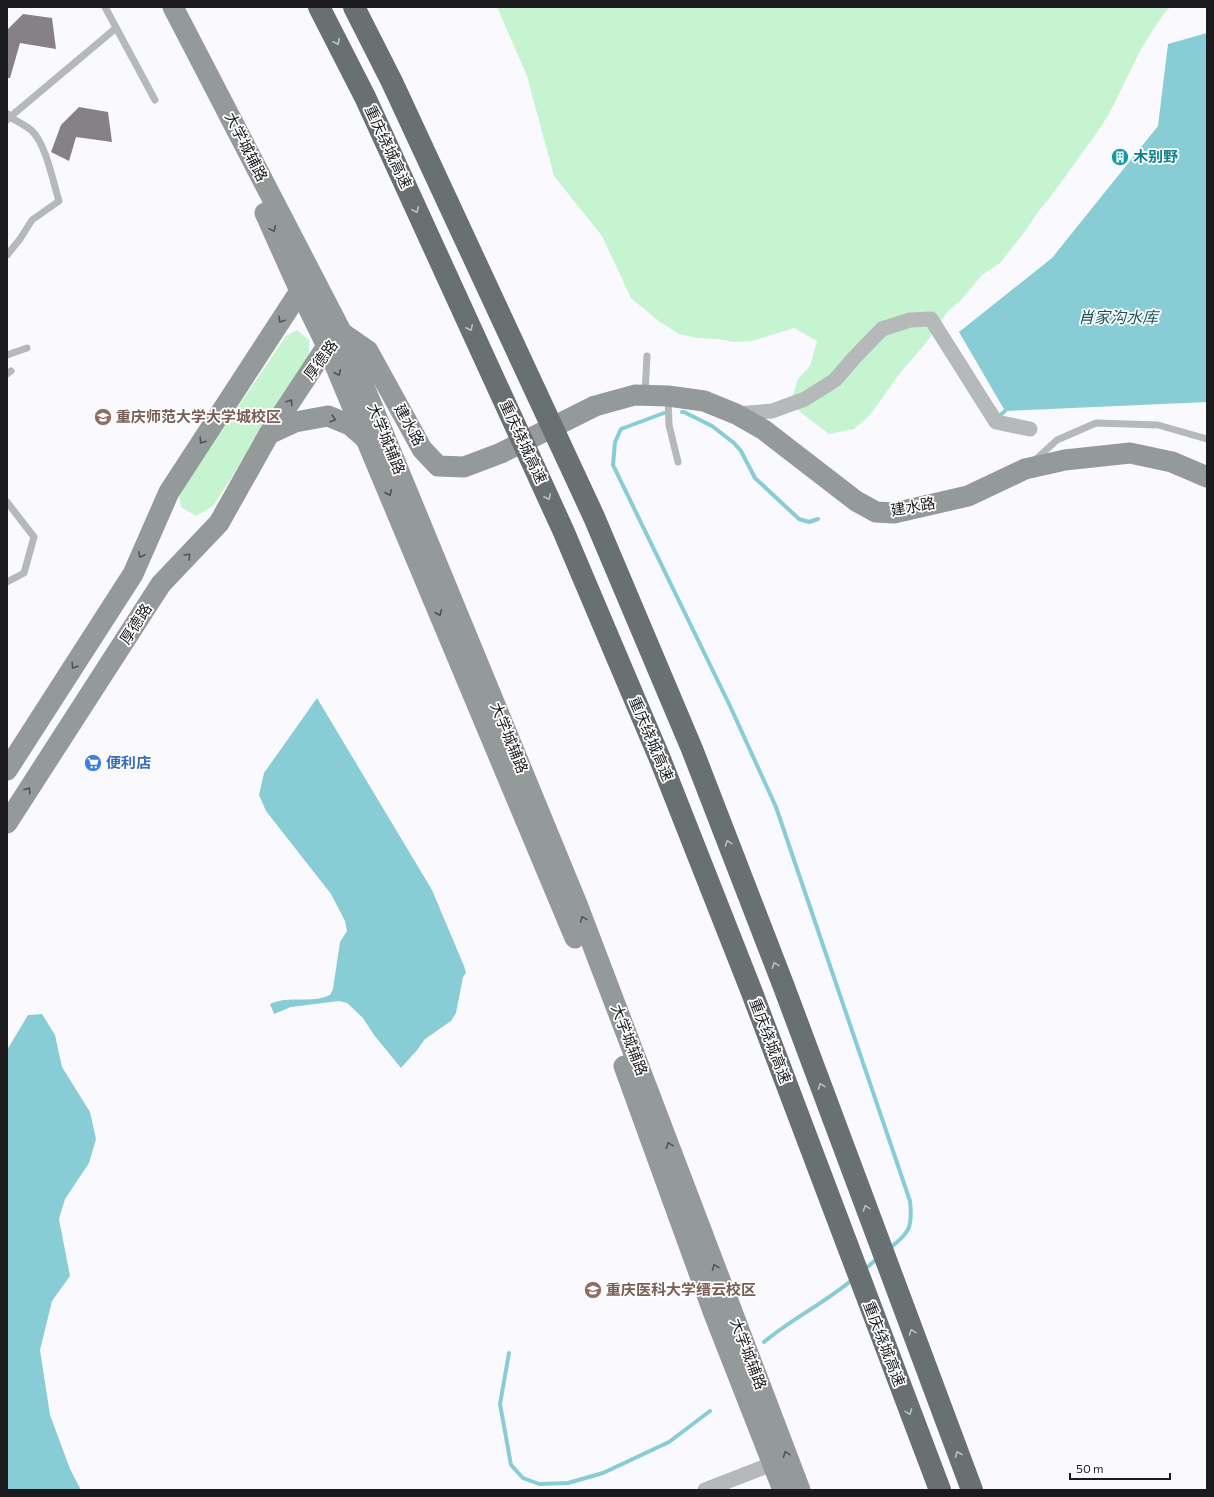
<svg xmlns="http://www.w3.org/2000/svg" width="1214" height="1497" font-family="Commissioner,'Noto Sans SC',sans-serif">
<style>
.green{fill:#c6f4d0}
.water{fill:#88cdd6}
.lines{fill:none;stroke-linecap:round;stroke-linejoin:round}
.stream{stroke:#88cdd6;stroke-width:4}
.building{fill:#858187}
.lane{stroke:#b5b9b9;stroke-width:7}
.street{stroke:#b5b9b9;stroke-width:15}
.secondary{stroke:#94999a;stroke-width:21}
.highway{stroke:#687071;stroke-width:22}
.oneway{stroke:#bbbfbf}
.oneway2{stroke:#515455}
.labels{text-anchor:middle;stroke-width:3.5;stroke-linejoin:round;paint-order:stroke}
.street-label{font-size:15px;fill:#1b1b1d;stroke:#fff}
.culture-label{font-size:15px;font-weight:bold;fill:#0d838f;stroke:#fff;text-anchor:start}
.education-label{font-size:15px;font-weight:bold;fill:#785e54;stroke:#fff;text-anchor:start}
.shop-label{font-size:15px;font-weight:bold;fill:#366cbe;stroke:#fff;text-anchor:start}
.water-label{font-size:16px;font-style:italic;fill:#18535a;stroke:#fff}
</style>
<rect width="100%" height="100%" fill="#f9f9fe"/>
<!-- green -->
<g class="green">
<path d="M497,7H1170L1160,19L1141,49L1109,114L1096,134L1048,200L1037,213L1026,230L1000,263L982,275L961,300L948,311L926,343L900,373L870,415L854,429L829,434L800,412L792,398L798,379L810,366L817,341L794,328L752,341L734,342L718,339L697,338L679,334L660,322L631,298L602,236L554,176L527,76Z"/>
<path d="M297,330L309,340V358L213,506L196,516L181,507L179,494L286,336Z"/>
</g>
<!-- water -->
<g class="water">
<path d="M1207,33V402L1005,411L959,332L1052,258L1158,126L1168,44Z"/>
<path d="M317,698L432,890L464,966L466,973L463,977L456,1013L451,1021L425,1039L417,1050L401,1068L374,1035L363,1018L347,1003L339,1001L291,1007L274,1014L270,1004C289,995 311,1004 330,995L333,989L340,942L347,931L345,921L331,894L266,811L259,795L264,773Z"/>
<path d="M42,1014L55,1035L62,1067L90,1112L96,1139L89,1163L65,1199L59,1219L70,1276L52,1301L40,1350L50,1415L70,1469L81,1490H7V1050L28,1015Z"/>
</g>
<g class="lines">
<!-- stream -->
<g class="stream">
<path d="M682,412H684L712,426L734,443L741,451L755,478L799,519L809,522L818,519"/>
<path d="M664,413L621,429L615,442L613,465L730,706L776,807L910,1201C913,1229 909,1232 889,1249"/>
<path d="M999,416L1005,411"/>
<path d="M864,1270L879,1257"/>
<path d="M764,1342C791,1319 825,1303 853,1279"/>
<path d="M509,1353L500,1404L511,1465L523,1478L539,1484L568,1483L603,1473L669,1442L710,1411"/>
</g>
</g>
<!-- building -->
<g class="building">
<path d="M23,14L52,18L56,49L20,43L10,78H7V30Z"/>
<path d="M79,107L108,112L112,142L76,137L69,161L51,152L61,125Z"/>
</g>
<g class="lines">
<!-- lane -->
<g class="lane">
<path d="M105,7L155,100"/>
<path d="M8,114L10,117L116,28"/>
<path d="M7,120L10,117C16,121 25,125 31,130C46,143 53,182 59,201L32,220L20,239L7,255"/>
<path d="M7,355L27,348"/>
<path d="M7,374L11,371"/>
<path d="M645,393L647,356"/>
<path d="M668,398L669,425L678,462"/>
<path d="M1034,461L1057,440L1096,423L1158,425L1207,439"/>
<path d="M7,502L34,537L24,573L7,582"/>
</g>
<!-- street -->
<g class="street">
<path d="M736,414L772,411L805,399L835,380L854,358L882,329L910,320L931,319L996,422L1030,429"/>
<path d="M705,1490L772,1464"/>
</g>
<!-- secondary -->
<g class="secondary">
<path d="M173,7L342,333L577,904L800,1490"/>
<path d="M265,213L300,291L327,346L575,938"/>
<path d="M269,434L295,422L328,416L350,425L365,438"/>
<path d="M7,770L133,574L169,492L300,291L342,333L368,351L422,449L438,466L464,467L501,453L595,406L635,395L668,396L704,401L736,414L764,430L856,501L876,512L894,513L968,496L1025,469L1065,460L1130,453L1172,462L1207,477"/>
<path d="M7,823L161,584L219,523L269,434L327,346L336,339"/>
<path d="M624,1066L714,1314L783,1490"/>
</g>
<!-- highway -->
<g class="highway">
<path d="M319,7L365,97L563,530L660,759L751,990L940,1490"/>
<path d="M354,7L392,82L594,517L692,749L784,987L972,1490"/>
</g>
</g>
<!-- one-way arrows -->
<defs><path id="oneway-chevron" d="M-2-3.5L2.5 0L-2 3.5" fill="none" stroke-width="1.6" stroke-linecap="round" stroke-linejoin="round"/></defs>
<g class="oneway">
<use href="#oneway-chevron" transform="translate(337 42) rotate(63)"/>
<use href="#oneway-chevron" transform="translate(416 210) rotate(65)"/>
<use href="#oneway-chevron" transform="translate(470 328) rotate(65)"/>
<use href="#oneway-chevron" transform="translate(548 497) rotate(65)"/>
<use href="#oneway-chevron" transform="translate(728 843) rotate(-111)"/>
<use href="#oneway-chevron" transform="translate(775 965) rotate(-111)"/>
<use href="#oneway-chevron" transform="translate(821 1086) rotate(-110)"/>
<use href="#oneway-chevron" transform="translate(866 1208) rotate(-110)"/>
<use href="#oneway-chevron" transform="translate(912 1332) rotate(-110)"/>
<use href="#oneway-chevron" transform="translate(909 1412) rotate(69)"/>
<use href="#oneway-chevron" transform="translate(958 1454) rotate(-112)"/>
</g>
<g class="oneway2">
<use href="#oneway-chevron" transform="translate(273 229) rotate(66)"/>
<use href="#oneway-chevron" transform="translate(281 320) rotate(123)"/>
<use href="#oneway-chevron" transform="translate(338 373) rotate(67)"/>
<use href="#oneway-chevron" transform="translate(290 402) rotate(-57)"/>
<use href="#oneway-chevron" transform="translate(333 419) rotate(17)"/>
<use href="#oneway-chevron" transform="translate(202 441) rotate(123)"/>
<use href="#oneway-chevron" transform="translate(389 493) rotate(67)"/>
<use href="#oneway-chevron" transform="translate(141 555) rotate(114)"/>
<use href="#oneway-chevron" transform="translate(188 556) rotate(-46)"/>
<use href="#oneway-chevron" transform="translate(439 613) rotate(67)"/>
<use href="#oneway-chevron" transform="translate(74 666) rotate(123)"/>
<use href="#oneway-chevron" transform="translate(28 790) rotate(-57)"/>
<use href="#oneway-chevron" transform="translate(583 919) rotate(-111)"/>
<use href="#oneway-chevron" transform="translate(669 1145) rotate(-111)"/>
<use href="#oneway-chevron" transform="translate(715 1267) rotate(-111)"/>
<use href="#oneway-chevron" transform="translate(786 1454) rotate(-111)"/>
</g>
<!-- icons -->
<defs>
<symbol id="building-disc" viewBox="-11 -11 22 22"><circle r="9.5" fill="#0f9aa8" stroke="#fff"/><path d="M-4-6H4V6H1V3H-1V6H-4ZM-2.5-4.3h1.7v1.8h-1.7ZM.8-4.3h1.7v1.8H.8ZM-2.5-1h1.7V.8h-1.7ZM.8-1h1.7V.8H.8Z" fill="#fff"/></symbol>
<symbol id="university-disc" viewBox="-11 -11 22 22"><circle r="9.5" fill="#8d6e63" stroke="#fff"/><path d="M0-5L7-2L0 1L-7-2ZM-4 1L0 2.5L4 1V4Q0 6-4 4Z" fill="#fff"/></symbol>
<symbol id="supermarket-disc" viewBox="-11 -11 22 22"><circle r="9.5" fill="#3f7fe0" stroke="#fff"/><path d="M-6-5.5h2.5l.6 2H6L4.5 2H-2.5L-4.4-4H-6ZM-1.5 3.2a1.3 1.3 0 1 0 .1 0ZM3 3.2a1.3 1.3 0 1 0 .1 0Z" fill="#fff"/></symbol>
</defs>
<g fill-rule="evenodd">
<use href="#building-disc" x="1110" y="147" width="20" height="20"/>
<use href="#university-disc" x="93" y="407" width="20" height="20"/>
<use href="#supermarket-disc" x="83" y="753" width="20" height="20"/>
<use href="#university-disc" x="583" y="1280" width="20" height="20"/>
</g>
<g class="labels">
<!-- street labels -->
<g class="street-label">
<text transform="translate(246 147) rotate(63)" y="5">大学城辅路</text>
<text transform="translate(388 147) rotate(65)" y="5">重庆绕城高速</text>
<text transform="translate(321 360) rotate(-53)" y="5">厚德路</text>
<text transform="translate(409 425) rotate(61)" y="5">建水路</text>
<text transform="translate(386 439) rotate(68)" y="5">大学城辅路</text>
<text transform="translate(523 442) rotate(65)" y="5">重庆绕城高速</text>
<text transform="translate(913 507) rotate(-10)" y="5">建水路</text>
<text transform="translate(136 624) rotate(-57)" y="5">厚德路</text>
<text transform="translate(509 738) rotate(68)" y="5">大学城辅路</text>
<text transform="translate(651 739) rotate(67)" y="5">重庆绕城高速</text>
<text transform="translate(629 1040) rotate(69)" y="5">大学城辅路</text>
<text transform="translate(770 1041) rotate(69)" y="5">重庆绕城高速</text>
<text transform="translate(884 1344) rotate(69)" y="5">重庆绕城高速</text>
<text transform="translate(748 1354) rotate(69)" y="5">大学城辅路</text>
</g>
<!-- culture labels -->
<g class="culture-label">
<text x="1133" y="162">木别野</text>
</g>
<!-- education labels -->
<g class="education-label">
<text x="116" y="422">重庆师范大学大学城校区</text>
<text x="606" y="1295">重庆医科大学缙云校区</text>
</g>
<!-- shop labels -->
<g class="shop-label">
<text x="106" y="768">便利店</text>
</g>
<!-- water labels -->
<g class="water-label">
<text x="1118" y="323">肖家沟水库</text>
</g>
</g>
<!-- border -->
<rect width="1214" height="1497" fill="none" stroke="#1b1b1d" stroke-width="16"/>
<!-- scale -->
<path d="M1070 1473v6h100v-6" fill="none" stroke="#1b1b1d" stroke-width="2"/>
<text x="1076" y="1473" font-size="12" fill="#1b1b1d" stroke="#ffffff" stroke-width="3" paint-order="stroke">50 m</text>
</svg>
